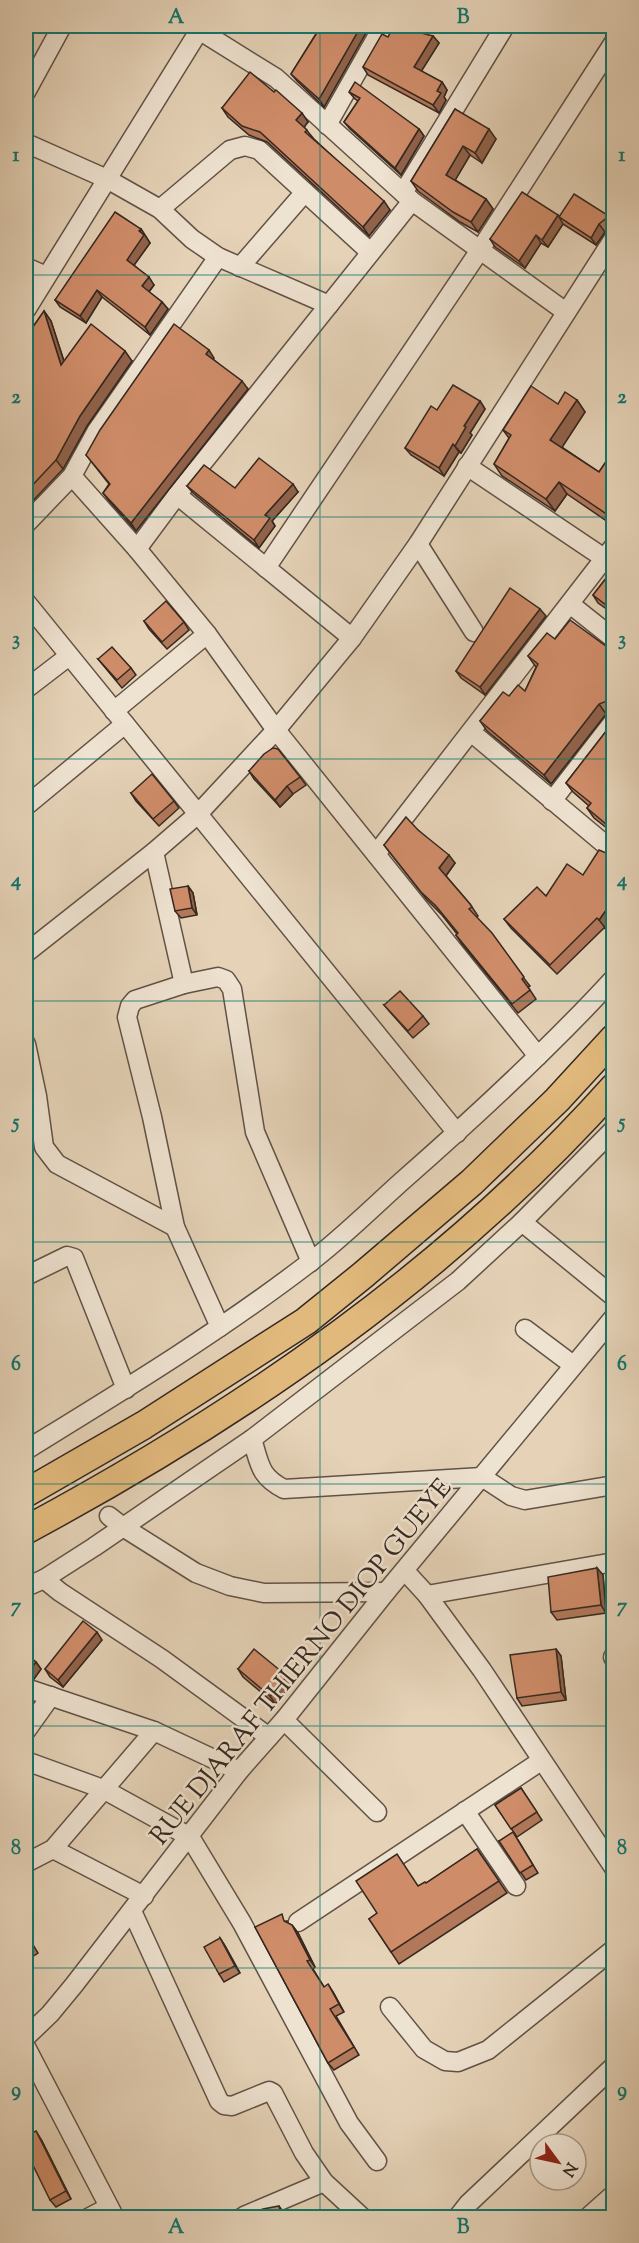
<svg xmlns="http://www.w3.org/2000/svg" width="639" height="2243" font-family="'Sorts Mill Goudy',serif">
<style>
.lines{fill:none;stroke-linecap:round;stroke-linejoin:round}
.minor-casing{stroke:#615246;stroke-width:21}
.highway-casing{stroke:#352820;stroke-width:30}
.minor{stroke:#eee2d0;stroke-width:18}
.highway{stroke:#e2b97c;stroke-width:27}
.wall{fill:#b2785a;stroke:#352820;stroke-width:1.5}
.shaded-wall{fill:#91624a;stroke:#352820;stroke-width:1.5}
.building{fill:#cf8c69;stroke:#352820;stroke-width:1.5}
.grid{fill:none;stroke:#0f766e;stroke-width:1.5;stroke-opacity:0.55}
.labels{text-anchor:middle;stroke-width:5;stroke-linejoin:round;paint-order:stroke}
.street-label{font-size:26px;fill:#352820;stroke:#eee2d0}
.neatline{fill:none;stroke:#0f766e;stroke-width:2}
.grid-label{font-size:20px;text-anchor:middle;font-weight:bold;fill:#0f766e}
</style>
<rect width="100%" height="100%" fill="#e5d2b7"/>
<filter id="stains"><feTurbulence type="fractalNoise" baseFrequency=".00333" numOctaves="4"/><feColorMatrix values="0 0 0 0 .2 0 0 0 0 .09 0 0 0 0 .02 0 0 0 .5 -.17"/></filter>
<radialGradient id="worn" r=".72"><stop offset=".6" stop-color="#630" stop-opacity="0"/><stop offset="1" stop-color="#630" stop-opacity=".3"/></radialGradient>
<g class="lines">
<defs>
<g id="minor">
<path d="M199,30L276,78L412,201L566,312"/>
<path d="M26,92L62,26"/>
<path d="M327,125L383,26"/>
<path d="M26,143L107,179L160,209L192,239L218,257L329,305"/>
<path d="M403,193L505,26"/>
<path d="M160,209L230,150L245,146L259,150L370,252"/>
<path d="M26,267L46,276"/>
<path d="M240,267L305,192"/>
<path d="M26,310L202,26"/>
<path d="M467,466L604,558"/>
<path d="M72,476L137,549L207,634L276,730L538,1056"/>
<path d="M177,495L352,638"/>
<path d="M26,524L72,476L96,432L218,257"/>
<path d="M418,544L474,632"/>
<path d="M137,549L177,495L412,201"/>
<path d="M266,568L480,250L614,42"/>
<path d="M26,602L457,1133"/>
<path d="M570,604L614,639"/>
<path d="M26,689L69,656"/>
<path d="M114,711L207,634"/>
<path d="M471,732L614,852"/>
<path d="M552,801L614,721"/>
<path d="M26,806L125,724"/>
<path d="M154,852L184,984"/>
<path d="M376,854L614,546"/>
<path d="M26,953L154,852L198,814L276,730L352,638L418,544L614,238"/>
<path d="M26,1044L37,1096L44,1147L57,1164L175,1227"/>
<path d="M522,1222L614,1297"/>
<path d="M26,1276L67,1256L74,1258L126,1389"/>
<path d="M220,1327L175,1227L152,1117L127,1017L130,1006L135,1000L184,984L218,977L226,980L232,989L255,1132L311,1262"/>
<path d="M525,1329L573,1365"/>
<path d="M252,1439C260,1464 259,1476 284,1489L482,1477L511,1496L525,1500L614,1485"/>
<path d="M26,1450C122,1391 219,1332 309,1263C341,1239 371,1209 401,1182C475,1117 547,1051 614,978"/>
<path d="M109,1516L123,1527L196,1573L230,1586L264,1593L386,1592"/>
<path d="M405,1571L427,1595L482,1670L614,1868"/>
<path d="M44,1579L60,1592L162,1659L269,1737"/>
<path d="M26,1587L44,1579L94,1547L252,1439L458,1281L522,1222L614,1129"/>
<path d="M427,1595L614,1562"/>
<path d="M613,1657L614,1659"/>
<path d="M26,1688L154,1731L239,1771"/>
<path d="M284,1720L377,1812"/>
<path d="M26,1731L51,1696"/>
<path d="M26,1761L103,1789L190,1837L242,1923L349,2123L377,2161"/>
<path d="M465,1811L516,1886"/>
<path d="M53,1849L144,1896"/>
<path d="M26,1863L53,1849L154,1731"/>
<path d="M132,1911L219,2101L224,2105L232,2106L269,2091L273,2093L304,2153L324,2182L363,2218"/>
<path d="M298,1922L541,1761"/>
<path d="M390,2007L424,2049L445,2061L458,2062L488,2050L614,1949"/>
<path d="M26,2037L50,2014L74,1985L239,1771L284,1720L386,1592L614,1317"/>
<path d="M26,2047L115,2218"/>
<path d="M244,2216L324,2182"/>
<path d="M88,2218L109,2207"/>
<path d="M457,2218L468,2204L614,2066"/>
<path d="M587,2218L614,2194"/>
</g>
<g id="highway">
<path d="M26,1493L144,1425L306,1321L363,1275L472,1182L557,1100L614,1038"/>
<path d="M26,1530C242,1414 449,1272 614,1087"/>
</g>
</defs>
<!-- minor casing -->
<use href="#minor" class="minor-casing"/>
<!-- highway casing -->
<use href="#highway" class="highway-casing"/>
<!-- minor -->
<use href="#minor" class="minor"/>
<!-- highway -->
<use href="#highway" class="highway"/>
</g>
<!-- wall -->
<g class="wall">
<path d="M317,27L367,31L324,107L297,81L291,74L319,29Z"/>
<path d="M433,36L439,43L421,71L442,82L447,90L444,97L446,100L439,113L368,75L363,67L388,37Z"/>
<path d="M349,92L419,129L424,136L401,175L350,129L344,122L358,101L355,99Z"/>
<path d="M222,108L308,122L304,127L314,139L390,210L369,236L267,142L249,135L228,117Z"/>
<path d="M455,109L496,139L482,163L470,155L455,180L486,199L493,209L478,232L460,222L418,191L411,181Z"/>
<path d="M559,216H609L614,224L605,232L596,245L563,224L548,247L541,243L525,268L495,247L490,239Z"/>
<path d="M141,229L150,243L134,265L154,285L149,292L162,302L168,309L150,335L102,297L86,323L60,307L55,300Z"/>
<path d="M44,311L51,321L64,361H132L87,426L63,469L26,508V337Z"/>
<path d="M214,358L213,359L248,389L136,531L109,501L103,493L109,484L86,455Z"/>
<path d="M577,400L585,412L562,447L599,472L614,450V526L567,494L555,511L502,476L494,464L509,438L503,430L558,404Z"/>
<path d="M480,401L485,409L470,433L472,435L461,453L459,452L444,476L411,455L405,448L437,410Z"/>
<path d="M187,486L235,488L298,492L272,521L275,526L259,548L193,493Z"/>
<path d="M614,568V614L598,603L593,595Z"/>
<path d="M546,616L485,695L461,678L456,671Z"/>
<path d="M144,621L184,622L189,630L167,649L149,629Z"/>
<path d="M555,639L614,652V711L606,714L551,784L487,731L480,721L509,696L525,691L536,667L528,656Z"/>
<path d="M98,659L131,668L136,675L122,688Z"/>
<path d="M614,721V837L608,829L594,818L587,808L589,806L573,792L566,783Z"/>
<path d="M249,771L300,777L306,785L293,794L280,807L254,779Z"/>
<path d="M131,793L174,801L179,808L159,826L136,801Z"/>
<path d="M418,830L455,863L446,876L470,904L478,916L476,917L530,986L528,987L536,999L518,1013L462,944L456,935L457,934L442,915L427,900L384,845Z"/>
<path d="M606,853V929L604,928L557,974L511,928L504,919L583,875Z"/>
<path d="M188,886L193,893L197,915L181,918L175,911Z"/>
<path d="M384,1005L423,1016L429,1024L413,1038L390,1012Z"/>
<path d="M597,1568L603,1575L606,1613L557,1620L551,1612Z"/>
<path d="M102,1640L63,1687L50,1677L45,1669Z"/>
<path d="M556,1649L561,1656L566,1700L522,1706L517,1698Z"/>
<path d="M26,1654L36,1662L41,1669L34,1679L26,1677Z"/>
<path d="M238,1669L287,1676L292,1684L275,1704L243,1677Z"/>
<path d="M521,1788L542,1820L517,1837L495,1805Z"/>
<path d="M518,1840L538,1873L526,1880L499,1841Z"/>
<path d="M477,1849L507,1893L399,1964L369,1919L419,1886L426,1883Z"/>
<path d="M287,1921V1923L292,1925L298,1933L315,1967L313,1969L324,1987L333,1992L344,2012L336,2016L359,2055L334,2070L328,2063L255,1927Z"/>
<path d="M26,1928L29,1934L27,1935L38,1953L26,1961Z"/>
<path d="M220,1938L225,1946L240,1973L224,1982L219,1974Z"/>
<path d="M41,2139L71,2199L56,2207L50,2200Z"/>
</g>
<!-- shaded-wall -->
<g class="shaded-wall">
<path d="M361,26H363L367,31L324,107L319,99Z"/>
<path d="M433,36L439,43L419,75L414,67Z"/>
<path d="M442,82L447,90L444,97L446,100L439,113L433,105L437,91Z"/>
<path d="M302,113L308,122L302,130L296,120Z"/>
<path d="M419,129L424,136L401,175L395,168Z"/>
<path d="M489,129L496,139L482,163L475,153Z"/>
<path d="M463,146L470,155L453,184L446,175Z"/>
<path d="M486,199L493,209L478,232L471,222Z"/>
<path d="M384,201L390,210L369,236L363,227Z"/>
<path d="M558,215L561,219L559,217L563,224L548,247L542,240Z"/>
<path d="M599,224L605,232L596,245L591,238Z"/>
<path d="M141,229L150,243L132,268L127,260Z"/>
<path d="M536,235L541,243L525,268L519,261Z"/>
<path d="M149,277L154,285L147,294L142,286Z"/>
<path d="M97,290L102,297L86,323L80,316Z"/>
<path d="M162,302L168,309L150,335L145,327Z"/>
<path d="M44,311L51,321L68,374L61,365Z"/>
<path d="M209,350L214,358L212,362L206,354Z"/>
<path d="M125,351L132,361L87,426L63,469L56,460L80,416Z"/>
<path d="M242,381L248,389L136,531L131,523Z"/>
<path d="M577,400L585,412L559,452L550,440Z"/>
<path d="M480,401L485,409L470,433L472,435L461,453L455,446L464,426Z"/>
<path d="M453,444L459,452L444,476L439,468Z"/>
<path d="M559,482L567,494L555,511L546,499Z"/>
<path d="M293,484L298,492L272,521L275,526L259,548L254,540L265,515Z"/>
<path d="M540,609L546,616L485,695L480,687Z"/>
<path d="M599,704L606,714L551,784L544,775Z"/>
<path d="M287,786L293,794L280,807L275,800Z"/>
<path d="M449,855L455,863L445,877L439,868Z"/>
<path d="M188,886L193,893L197,915L192,908Z"/>
<path d="M614,899V919L606,929L599,920Z"/>
<path d="M597,1568L603,1575L606,1613L601,1605Z"/>
<path d="M97,1632L102,1640L63,1687L58,1680Z"/>
<path d="M556,1649L561,1656L566,1700L561,1692Z"/>
<path d="M36,1662L41,1669L34,1679L29,1671Z"/>
<path d="M287,1676L292,1684L275,1704L270,1696Z"/>
<path d="M292,1925L298,1933L315,1967L310,1960Z"/>
<path d="M220,1938L225,1946L240,1973L235,1966Z"/>
<path d="M328,1984L333,1992L344,2012L339,2004Z"/>
<path d="M36,2131L41,2139L71,2199L66,2191Z"/>
<path d="M279,2206L285,2214V2217H281Z"/>
</g>
<!-- building -->
<g class="building">
<path d="M318,26H361L319,99L291,74L320,28L317,27Z"/>
<path d="M394,26L433,36L414,67L442,82L437,91L441,93L433,105L363,67L382,34L388,37Z"/>
<path d="M250,72L274,92L276,90L302,113L296,120L307,130L305,132L384,201L363,227L260,132L242,126L222,108Z"/>
<path d="M355,82L419,129L395,168L344,122L360,98L349,92Z"/>
<path d="M455,109L489,129L475,153L463,146L446,175L486,199L471,222L453,212L411,181Z"/>
<path d="M522,192L558,215L542,240L536,235L519,261L490,239Z"/>
<path d="M574,194L609,216L599,224L591,238L559,217Z"/>
<path d="M115,212L141,229L139,231L144,235L127,260L149,277L142,286L162,302L145,327L97,290L80,316L55,300Z"/>
<path d="M44,311L61,365L91,324L125,351L80,416L56,460L26,492V337Z"/>
<path d="M174,324L209,350L206,354L242,381L131,523L103,493L110,484L86,455L100,430Z"/>
<path d="M453,385L480,401L464,426L466,427L455,446L453,444L439,468L405,448L431,406L437,410Z"/>
<path d="M531,386L558,404L565,392L577,400L550,440L599,472L614,450V519L559,482L546,499L494,464L511,435L503,430Z"/>
<path d="M259,458L293,484L265,515L270,518L254,540L187,486L204,465L235,488Z"/>
<path d="M614,568V611L593,595Z"/>
<path d="M510,588L540,609L480,687L456,671Z"/>
<path d="M166,601L184,622L162,642L144,621Z"/>
<path d="M570,620L614,652V704L609,700L599,704L544,775L480,721L503,692L509,696L518,685L525,691L538,664L528,656L547,633L555,639Z"/>
<path d="M112,647L131,668L117,680L98,659Z"/>
<path d="M614,721V833L606,827L607,825L587,808L591,803L566,783Z"/>
<path d="M273,748L278,749L300,777L287,786L275,800L249,771L264,754Z"/>
<path d="M152,774L174,801L153,819L131,793Z"/>
<path d="M406,817L418,830L449,855L439,868L470,904L472,907L469,909L492,933L524,977L522,979L530,990L512,1004L456,935L458,933L436,906L421,892L384,845Z"/>
<path d="M599,850L606,853L614,850V895L612,896L614,897V899L599,920L597,918L550,965L504,919L537,887L546,896L567,864L583,875Z"/>
<path d="M188,886L192,908L175,911L170,889Z"/>
<path d="M400,991L423,1016L408,1031L384,1005Z"/>
<path d="M597,1568L601,1605L551,1612L548,1577Z"/>
<path d="M83,1621L97,1632L58,1680L45,1669Z"/>
<path d="M254,1649L287,1676L270,1696L238,1669Z"/>
<path d="M556,1649L561,1692L517,1698L510,1655Z"/>
<path d="M26,1654L36,1662L29,1671H26Z"/>
<path d="M521,1788L537,1812L511,1829L495,1805Z"/>
<path d="M513,1832L533,1865L520,1873L499,1841Z"/>
<path d="M477,1849L499,1881L391,1952L369,1919L377,1913L356,1881L397,1854L418,1886L425,1882L426,1883Z"/>
<path d="M282,1914L284,1921L292,1925L310,1960L307,1961L324,1987L328,1984L339,2004L330,2009L354,2047L328,2063L255,1927Z"/>
<path d="M26,1933L33,1945L26,1950Z"/>
<path d="M220,1938L235,1966L219,1974L204,1947Z"/>
<path d="M36,2131L66,2191L50,2200L26,2151V2136Z"/>
<path d="M279,2206L281,2217H242L263,2209Z"/>
<path d="M231,2216L241,2217H222Z"/>
</g>
<!-- grid -->
<path class="grid" d="M320,26V2218M26,275H614M26,517H614M26,759H614M26,1001H614M26,1242H614M26,1484H614M26,1726H614M26,1968H614"/>
<g class="labels">
<!-- street labels -->
<g class="street-label">
<text transform="translate(300 1661) rotate(-51)" y="9">RUE DJARAF THIERNO DIOP GUEYE</text>
</g>
</g>
<!-- margin -->
<rect width="639" height="2243" fill="none" stroke="#e5d2b7" stroke-width="66"/>
<!-- north arrow -->
<g transform="translate(558 2162) rotate(123)"><circle r="28" fill="#eee2d0" stroke="#a4988a" stroke-width="1.5"/>
<path d="M0-4.5L10 22L0 15L-10 22Z" fill="#8f2418"/>
<text y="-9" font-size="16" font-weight="bold" text-anchor="middle" fill="#352820">N</text>
</g>
<rect x="33" y="33" width="573" height="2177" class="neatline"/>
<g class="grid-label">
<text x="176" y="23">A</text>
<text x="463" y="23">B</text>
<text x="16" y="161">1</text>
<text x="622" y="161">1</text>
<text x="16" y="403">2</text>
<text x="622" y="403">2</text>
<text x="16" y="645">3</text>
<text x="622" y="645">3</text>
<text x="16" y="886">4</text>
<text x="622" y="886">4</text>
<text x="16" y="1128">5</text>
<text x="622" y="1128">5</text>
<text x="16" y="1370">6</text>
<text x="622" y="1370">6</text>
<text x="16" y="1612">7</text>
<text x="622" y="1612">7</text>
<text x="16" y="1854">8</text>
<text x="622" y="1854">8</text>
<text x="16" y="2096">9</text>
<text x="622" y="2096">9</text>
<text x="176" y="2233">A</text>
<text x="463" y="2233">B</text>
</g>
<rect width="100%" height="100%" filter="url(#stains)"/>
<rect width="100%" height="100%" fill="url(#worn)"/>
</svg>
